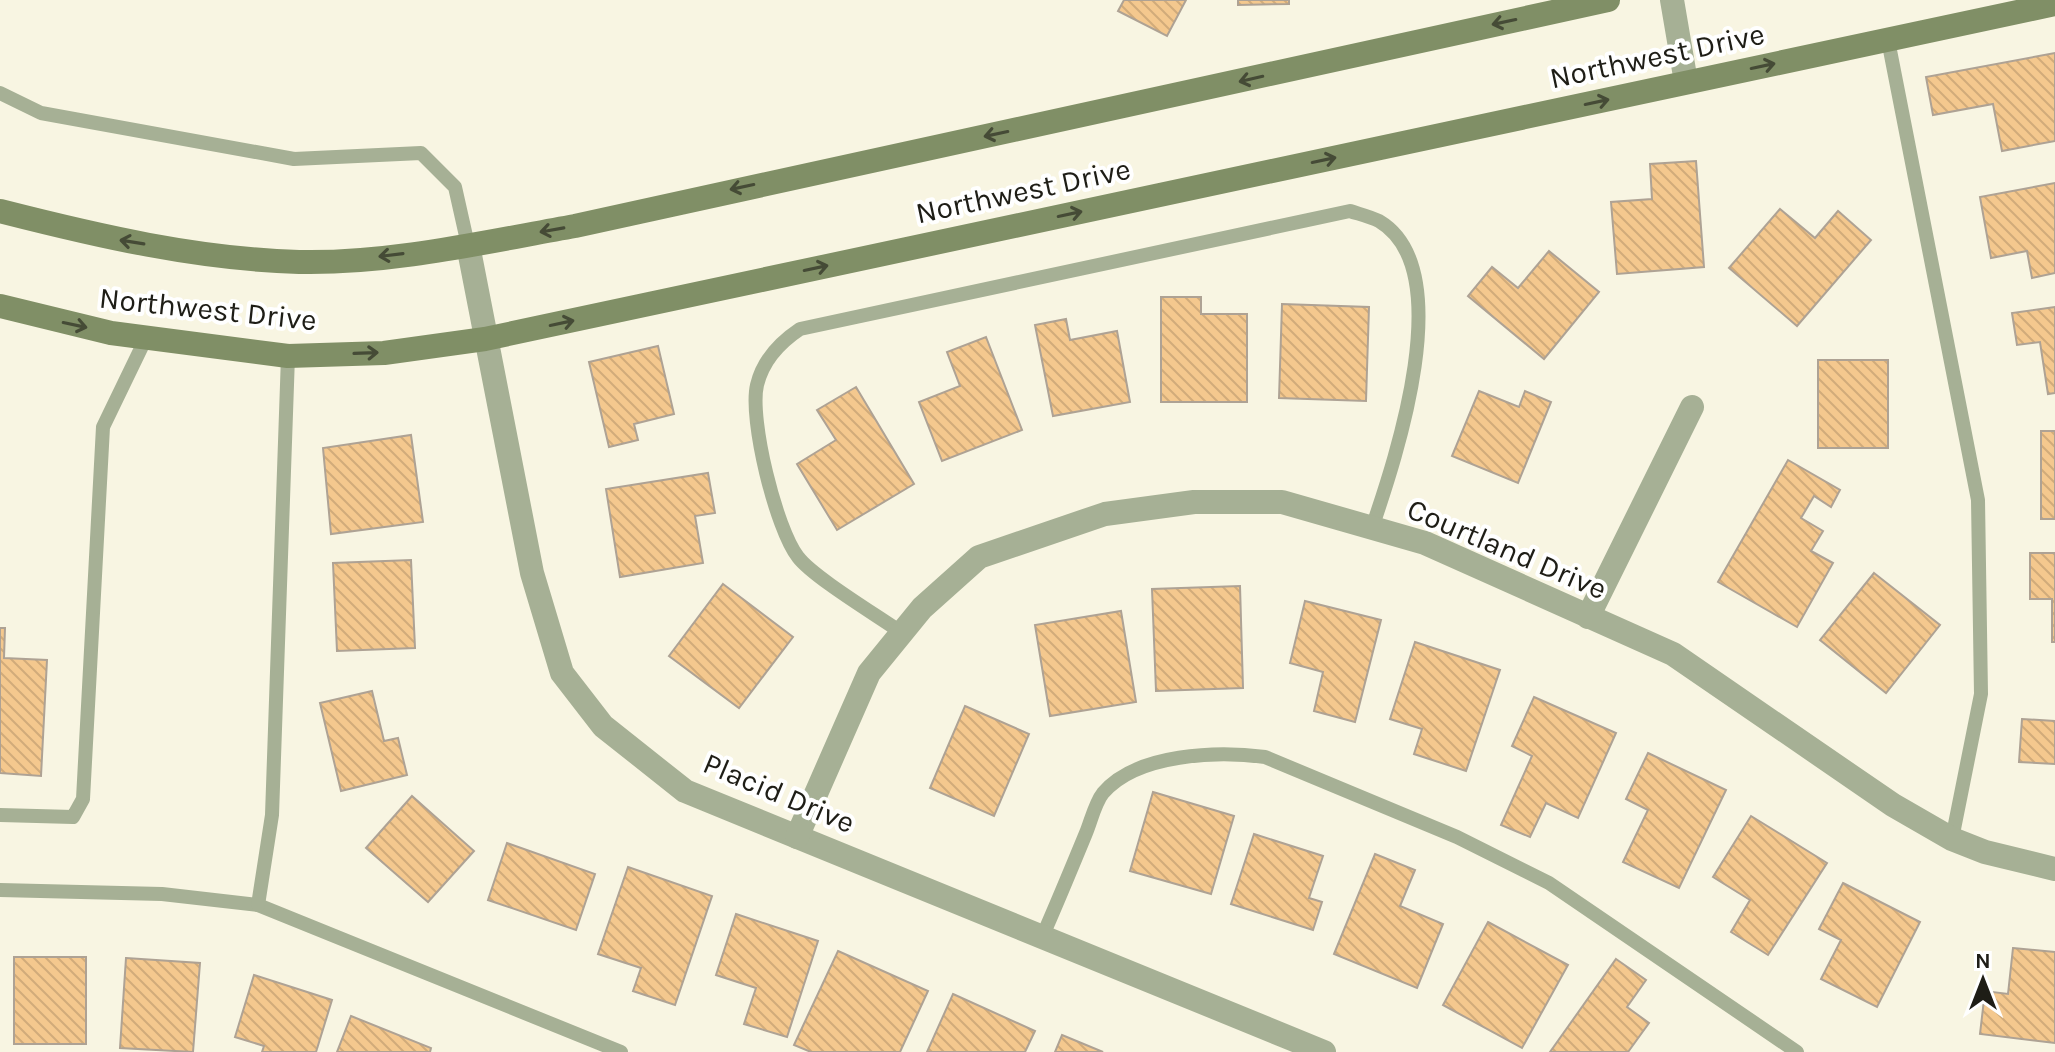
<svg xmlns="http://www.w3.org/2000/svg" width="2055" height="1052" font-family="Karla,sans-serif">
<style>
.building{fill:url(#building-back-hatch);stroke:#aea294;stroke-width:2}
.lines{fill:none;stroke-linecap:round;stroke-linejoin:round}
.service{stroke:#a6b095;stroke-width:14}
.minor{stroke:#a6b095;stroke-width:24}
.secondary{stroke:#808f66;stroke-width:24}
.oneway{stroke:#454b36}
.labels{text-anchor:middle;stroke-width:8;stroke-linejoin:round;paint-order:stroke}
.street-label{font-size:30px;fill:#1e1d16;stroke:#fff}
</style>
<defs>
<pattern id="building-back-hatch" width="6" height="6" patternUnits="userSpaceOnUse" patternTransform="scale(2)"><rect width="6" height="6" fill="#f4c88e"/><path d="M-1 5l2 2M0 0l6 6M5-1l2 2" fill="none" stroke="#d1ab7a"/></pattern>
</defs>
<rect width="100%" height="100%" fill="#f8f5e2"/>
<!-- building -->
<g class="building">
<path d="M1124,0H1186L1167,36L1118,11Z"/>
<path d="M1238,0H1289V4L1238,5Z"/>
<path d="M2055,53V141L2002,151L1993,104L1933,115L1926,77Z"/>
<path d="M1696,161L1704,267L1617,274L1611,202L1652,199L1650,164Z"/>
<path d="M2055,183V273L2032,278L2027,251L1991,258L1980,197Z"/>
<path d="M1780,209L1815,238L1838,211L1871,240L1797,326L1729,268Z"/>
<path d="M1549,251L1599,292L1544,359L1468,296L1492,267L1518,288Z"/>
<path d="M1161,297H1201V314H1247V402H1161Z"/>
<path d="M1282,304L1369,307L1366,401L1279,398Z"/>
<path d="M2055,307V393L2048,394L2040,342L2017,345L2012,313Z"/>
<path d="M1066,319L1070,340L1117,331L1130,402L1053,416L1035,325Z"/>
<path d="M986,337L1022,430L942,461L919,402L960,386L947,352Z"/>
<path d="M658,346L674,414L634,424L638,440L609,447L589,362Z"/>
<rect x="1818" y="360" width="70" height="88"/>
<path d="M856,387L914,484L837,530L797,464L836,440L817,410Z"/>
<path d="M1479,391L1519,407L1525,391L1551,402L1518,483L1452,456Z"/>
<rect x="2041" y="431" width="14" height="88"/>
<path d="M411,435L423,522L331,534L323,448Z"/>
<path d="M1788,460L1840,490L1831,507L1814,496L1801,518L1823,531L1811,551L1833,563L1797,627L1718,582Z"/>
<path d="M708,473L715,513L695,516L703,563L620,577L606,489Z"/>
<path d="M2030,553H2055V642H2052V599H2030Z"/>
<path d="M411,560L415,648L337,651L333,563Z"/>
<path d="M1874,573L1940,625L1886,693L1820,640Z"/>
<path d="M723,584L793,637L739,708L669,656Z"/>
<path d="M1240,586L1243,688L1156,691L1152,589Z"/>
<path d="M1305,601L1381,620L1355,722L1314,711L1323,672L1290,663Z"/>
<path d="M1121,611L1136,702L1050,716L1035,625Z"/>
<path d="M0,628H5L4,658L47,660L41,776L0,773Z"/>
<path d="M1415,642L1500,670L1466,771L1414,754L1422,729L1390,719Z"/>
<path d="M372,691L384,741L398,738L407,775L341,791L320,703Z"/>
<path d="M1534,697L1616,733L1578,818L1546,803L1530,837L1501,825L1532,756L1512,746Z"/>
<path d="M965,706L1029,734L994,816L930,788Z"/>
<path d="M2022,719L2055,721V764L2019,762Z"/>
<path d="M1648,753L1726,790L1679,888L1623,862L1648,810L1626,799Z"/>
<path d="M1153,792L1234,816L1211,894L1130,871Z"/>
<path d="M412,796L474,851L428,902L366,848Z"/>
<path d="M1751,816L1827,863L1768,955L1731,932L1750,900L1713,877Z"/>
<path d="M1254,834L1323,856L1309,898L1322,902L1313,930L1231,904Z"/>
<path d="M507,843L595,874L576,930L488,900Z"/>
<path d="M1375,854L1415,870L1400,906L1443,924L1417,988L1334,954Z"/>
<path d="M628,867L712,896L675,1005L633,991L641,968L598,954Z"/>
<path d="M1843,883L1920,922L1877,1007L1821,979L1841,940L1819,929Z"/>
<path d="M736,914L818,941L787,1037L744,1024L756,988L716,975Z"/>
<path d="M1488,922L1568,965L1522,1048L1443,1005Z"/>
<path d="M2013,948L2055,952V1043L1980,1034L1985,991L2008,994Z"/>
<path d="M838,951L928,991L900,1052H811L794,1045Z"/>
<rect x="14" y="957" width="72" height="87"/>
<path d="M126,958L200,963L193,1052L120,1048Z"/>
<path d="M1616,959L1646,980L1627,1007L1649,1023L1628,1052H1550Z"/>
<path d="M254,975L332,1000L316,1052H262L264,1046L235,1037Z"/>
<path d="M953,994L1035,1031L1025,1052H927Z"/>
<path d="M351,1016L431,1048L430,1052H337Z"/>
<path d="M1062,1035L1103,1052H1055Z"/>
</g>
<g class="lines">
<!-- service -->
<g class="service">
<path d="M1888,40L1978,500L1981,694L1952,839"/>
<path d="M0,93L41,113L294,159L421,153L455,187L468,245"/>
<path d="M902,633C878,616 813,577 798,557C776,529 749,419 757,385C763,360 779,343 800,329L1350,211C1359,214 1371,217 1379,221C1460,269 1395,460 1372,528"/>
<path d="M0,815L73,817L83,799L103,427L146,338"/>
<path d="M0,890L162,894L258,905L621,1052"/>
<path d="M258,905L272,815L288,356"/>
<path d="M1043,935C1058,901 1072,867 1086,833C1091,821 1095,803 1103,793C1137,753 1218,751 1265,757L1457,837L1549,883L1797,1052"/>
</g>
<!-- minor -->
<g class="minor">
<path d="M1672,0L1686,82"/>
<path d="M468,245L532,573L562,673L603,726L685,791L1324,1052"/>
<path d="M1588,617L1692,407"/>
<path d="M797,837L869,673L922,608L979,557L1105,514L1194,502H1282L1425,543L1673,654L1893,805L1952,839L1985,852L2055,869"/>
</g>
<!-- secondary -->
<g class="secondary">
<path d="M0,211C98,236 197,259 299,262C390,264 485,242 575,226L1608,0"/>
<path d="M0,306L111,333L288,356L384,353L485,339L2055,4"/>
</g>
</g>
<!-- one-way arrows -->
<defs><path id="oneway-shaft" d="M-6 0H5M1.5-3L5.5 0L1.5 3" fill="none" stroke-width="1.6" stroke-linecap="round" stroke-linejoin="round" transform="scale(2)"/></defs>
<g class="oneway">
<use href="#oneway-shaft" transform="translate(1504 22) rotate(168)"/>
<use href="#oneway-shaft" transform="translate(1763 66) rotate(-12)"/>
<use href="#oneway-shaft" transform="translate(1251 79) rotate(167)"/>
<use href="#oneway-shaft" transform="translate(1597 102) rotate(-12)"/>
<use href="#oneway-shaft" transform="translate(996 134) rotate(168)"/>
<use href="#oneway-shaft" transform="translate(1324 160) rotate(-12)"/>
<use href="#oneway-shaft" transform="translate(742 187) rotate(168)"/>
<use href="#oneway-shaft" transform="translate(1070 214) rotate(-12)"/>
<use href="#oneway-shaft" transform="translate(552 230) rotate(170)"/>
<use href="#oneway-shaft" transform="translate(132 242) rotate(-171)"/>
<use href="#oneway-shaft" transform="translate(391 255) rotate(173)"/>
<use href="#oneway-shaft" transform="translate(816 268) rotate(-12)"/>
<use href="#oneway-shaft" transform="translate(562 323) rotate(-12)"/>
<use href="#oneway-shaft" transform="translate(75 325) rotate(12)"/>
<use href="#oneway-shaft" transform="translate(366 353) rotate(-2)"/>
</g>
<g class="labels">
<!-- street labels -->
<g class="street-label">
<text transform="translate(1657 56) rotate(-12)" y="10">Northwest Drive</text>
<text transform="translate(1023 191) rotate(-12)" y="10">Northwest Drive</text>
<text transform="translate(208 309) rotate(6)" y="10">Northwest Drive</text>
<text transform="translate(1507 549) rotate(23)" y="10">Courtland Drive</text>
<text transform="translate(779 793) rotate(23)" y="10">Placid Drive</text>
</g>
</g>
<!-- north arrow -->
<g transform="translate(1983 980)" stroke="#ffffff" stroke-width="6" paint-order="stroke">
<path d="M0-6L14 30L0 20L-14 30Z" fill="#1e1d16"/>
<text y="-12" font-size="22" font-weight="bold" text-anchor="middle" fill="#1e1d16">N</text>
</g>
</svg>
